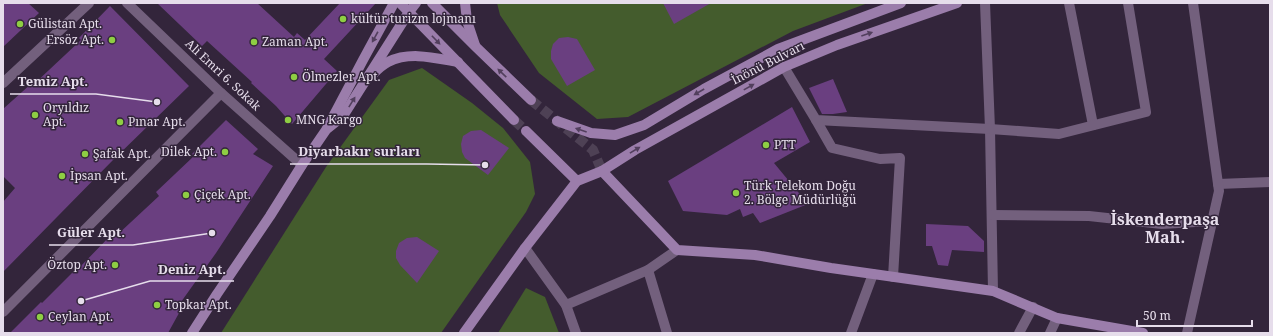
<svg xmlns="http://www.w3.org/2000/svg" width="1273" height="336" font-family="'Noto Serif',serif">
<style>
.green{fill:#445c2d}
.building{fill:#6a3f80}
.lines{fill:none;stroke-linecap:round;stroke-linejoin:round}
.secondary-tunnel{stroke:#4e4155;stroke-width:10;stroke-dasharray:10 5;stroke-linecap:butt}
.street{stroke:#73607d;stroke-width:10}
.secondary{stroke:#9b7dab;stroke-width:10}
.oneway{fill:#523f5d}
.poi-dot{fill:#8ece43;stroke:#33253b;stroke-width:1.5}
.labels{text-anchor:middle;stroke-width:3;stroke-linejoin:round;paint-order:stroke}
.poi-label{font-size:12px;fill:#e6ddeb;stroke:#33253b;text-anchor:start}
.street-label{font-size:12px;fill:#e6ddeb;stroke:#33253b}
.district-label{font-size:16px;font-weight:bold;fill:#e6ddeb;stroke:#33253b}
.leader{fill:none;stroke:#e6ddeb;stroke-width:1.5}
.callout-dot{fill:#e6ddeb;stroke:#33253b;stroke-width:1.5}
.callout-label{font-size:13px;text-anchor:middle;font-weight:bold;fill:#e6ddeb;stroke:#33253b;stroke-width:3;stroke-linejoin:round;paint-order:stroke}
</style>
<rect width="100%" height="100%" fill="#33253b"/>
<!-- green -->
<g class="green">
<path d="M497,3H868L793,31L628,117L597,119L539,73L500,15Z"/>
<path d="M422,68L472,103L503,128L530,162L535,194L526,212L441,333H221L326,167L389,80Z"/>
<path d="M526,288L545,297L559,333H498Z"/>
</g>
<!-- building -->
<g class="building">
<path d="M3,3H28L39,13L3,47Z"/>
<path d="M157,3H257L294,37L297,33L305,40L340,3H376L324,59L337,71L292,124L276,106L251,83L252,82L207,41L202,46Z"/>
<path d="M663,3H711L674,24Z"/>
<path d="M110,6L189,86L113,160L3,272V202L15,188L3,176V109L32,83L33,85L81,40L79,38Z"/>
<path d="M568,37L577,39L595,70L567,86L551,59V51L553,44L559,38Z"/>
<path d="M833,79L847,112L833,114H822L809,88Z"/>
<path d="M792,107L810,142L774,163L808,204L760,223L753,213L743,217L740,209L727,215L683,211L668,181Z"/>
<path d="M226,120L258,149L253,154L273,166L216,253L181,302L184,304L168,333H10L41,302L42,303L77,268L78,269L113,233L116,236L159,196L156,192L194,156L192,154Z"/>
<path d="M481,130L509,148L488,175L465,158L462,152L461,144L463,136L471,131Z"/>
<path d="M926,224L968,226L984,241V252L952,250L948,266L938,265L932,246H926Z"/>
<path d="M417,237L439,251L417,283L400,265L396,258V251L399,243L407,238Z"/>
</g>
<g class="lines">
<!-- secondary-tunnel -->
<g class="secondary-tunnel">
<path d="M531,100L593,150L602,171"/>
<path d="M514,120L526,131"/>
</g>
<!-- street -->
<g class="street">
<path d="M127,3L221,93L302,165"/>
<path d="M985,3L990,129L993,291"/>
<path d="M1069,3L1093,125"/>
<path d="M784,67L816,120L990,129L1059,134L1146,112L1128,3"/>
<path d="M3,83L89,3"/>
<path d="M816,120L832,148L880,159L900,158L893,277"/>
<path d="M1218,184L1270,182"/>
<path d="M992,215L1089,216L1162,224L1212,221"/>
<path d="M525,248L566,305L576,333"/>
<path d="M566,305L648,270"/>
<path d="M3,312L221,93"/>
<path d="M667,333L648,270L677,250"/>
<path d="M851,333L873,274"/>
<path d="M1019,333L1033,307"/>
<path d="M1050,333L1057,318"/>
<path d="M1187,333L1219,191L1193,3"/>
</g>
<!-- secondary -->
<g class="secondary">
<path d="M400,3L514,120"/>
<path d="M432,3L476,47L531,100"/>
<path d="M465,3L467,21L475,45"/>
<path d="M373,74C377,70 382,65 388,62C410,51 435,58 458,62"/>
<path d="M557,121L591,133L615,135L644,125L704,89L778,49L901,3"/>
<path d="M328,128L343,116L409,12L416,3"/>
<path d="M526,131L577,181"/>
<path d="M602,171L677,250L755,255L831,268L993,291L1057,318L1143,333"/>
<path d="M192,333L217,294L270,216L302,165L326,130L363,60L394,3"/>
<path d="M464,333L525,248L577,181L602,171L635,150L784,67L837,45L957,3"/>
</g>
</g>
<!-- one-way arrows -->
<defs><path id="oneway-solid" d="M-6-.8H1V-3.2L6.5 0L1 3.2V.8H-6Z"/></defs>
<g class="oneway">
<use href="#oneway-solid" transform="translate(867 34) rotate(-19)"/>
<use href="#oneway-solid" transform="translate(375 37) rotate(119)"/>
<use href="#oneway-solid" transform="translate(436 40) rotate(46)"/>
<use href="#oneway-solid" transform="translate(502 73) rotate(-136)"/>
<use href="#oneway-solid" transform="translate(749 87) rotate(-29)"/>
<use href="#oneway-solid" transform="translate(699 92) rotate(150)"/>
<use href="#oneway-solid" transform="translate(352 102) rotate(-58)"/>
<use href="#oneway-solid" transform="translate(581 130) rotate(-161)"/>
<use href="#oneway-solid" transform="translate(635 150) rotate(-31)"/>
</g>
<!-- markers -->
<g class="poi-dot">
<circle cx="343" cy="19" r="4"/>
<circle cx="20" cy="24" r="4"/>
<circle cx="112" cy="40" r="4"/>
<circle cx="254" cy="42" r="4"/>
<circle cx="294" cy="77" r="4"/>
<circle cx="35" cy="115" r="4"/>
<circle cx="288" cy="120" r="4"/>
<circle cx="120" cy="122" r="4"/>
<circle cx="766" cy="145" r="4"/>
<circle cx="225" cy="152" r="4"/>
<circle cx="85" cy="154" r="4"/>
<circle cx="62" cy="176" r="4"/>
<circle cx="736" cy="193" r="4"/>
<circle cx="186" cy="195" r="4"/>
<circle cx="115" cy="265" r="4"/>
<circle cx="157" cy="305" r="4"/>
<circle cx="40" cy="317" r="4"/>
</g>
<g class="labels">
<!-- poi labels -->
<g class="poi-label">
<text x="351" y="23">kültür turizm lojmanı</text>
<text x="28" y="28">Gülistan Apt.</text>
<text x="104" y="44" text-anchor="end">Ersöz Apt.</text>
<text x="262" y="46">Zaman Apt.</text>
<text x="302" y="81">Ölmezler Apt.</text>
<text x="43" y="112">Oryıldız<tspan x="43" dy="14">Apt.</tspan></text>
<text x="296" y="124">MNG Kargo</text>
<text x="128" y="126">Pınar Apt.</text>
<text x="774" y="149">PTT</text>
<text x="217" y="156" text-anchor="end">Dilek Apt.</text>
<text x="93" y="158">Şafak Apt.</text>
<text x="70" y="180">İpsan Apt.</text>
<text x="744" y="190">Türk Telekom Doğu<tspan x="744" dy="14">2. Bölge Müdürlüğü</tspan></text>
<text x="194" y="199">Çiçek Apt.</text>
<text x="107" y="269" text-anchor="end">Öztop Apt.</text>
<text x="165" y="309">Topkar Apt.</text>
<text x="48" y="321">Ceylan Apt.</text>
</g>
<!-- street labels -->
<g class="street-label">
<text transform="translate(768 63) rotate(-27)" y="4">İnönü Bulvarı</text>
<text transform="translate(223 75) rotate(43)" y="4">Ali Emri 6. Sokak</text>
</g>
<!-- district labels -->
<g class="district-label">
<text x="1165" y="225">İskenderpaşa<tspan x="1165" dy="18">Mah.</tspan></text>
</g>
</g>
<!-- callouts -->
<path class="leader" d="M157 102L96 94H10M485 165L427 164H290M212 233L133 245H49M81 301L150 281H234"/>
<g class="callout-dot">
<circle cx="157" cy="102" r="4"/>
<circle cx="485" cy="165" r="4"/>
<circle cx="212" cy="233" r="4"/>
<circle cx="81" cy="301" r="4"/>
</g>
<g class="callout-label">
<text x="53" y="86">Temiz Apt.</text>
<text x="359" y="156">Diyarbakır surları</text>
<text x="91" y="237">Güler Apt.</text>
<text x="192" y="274">Deniz Apt.</text>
</g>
<!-- border -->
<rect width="1273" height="336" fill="none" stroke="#e6ddeb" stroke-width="8"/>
<!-- scale -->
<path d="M1137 320v6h115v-6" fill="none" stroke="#e6ddeb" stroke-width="2"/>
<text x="1143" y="320" font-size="12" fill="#e6ddeb" stroke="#33253b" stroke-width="3" paint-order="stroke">50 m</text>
</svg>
